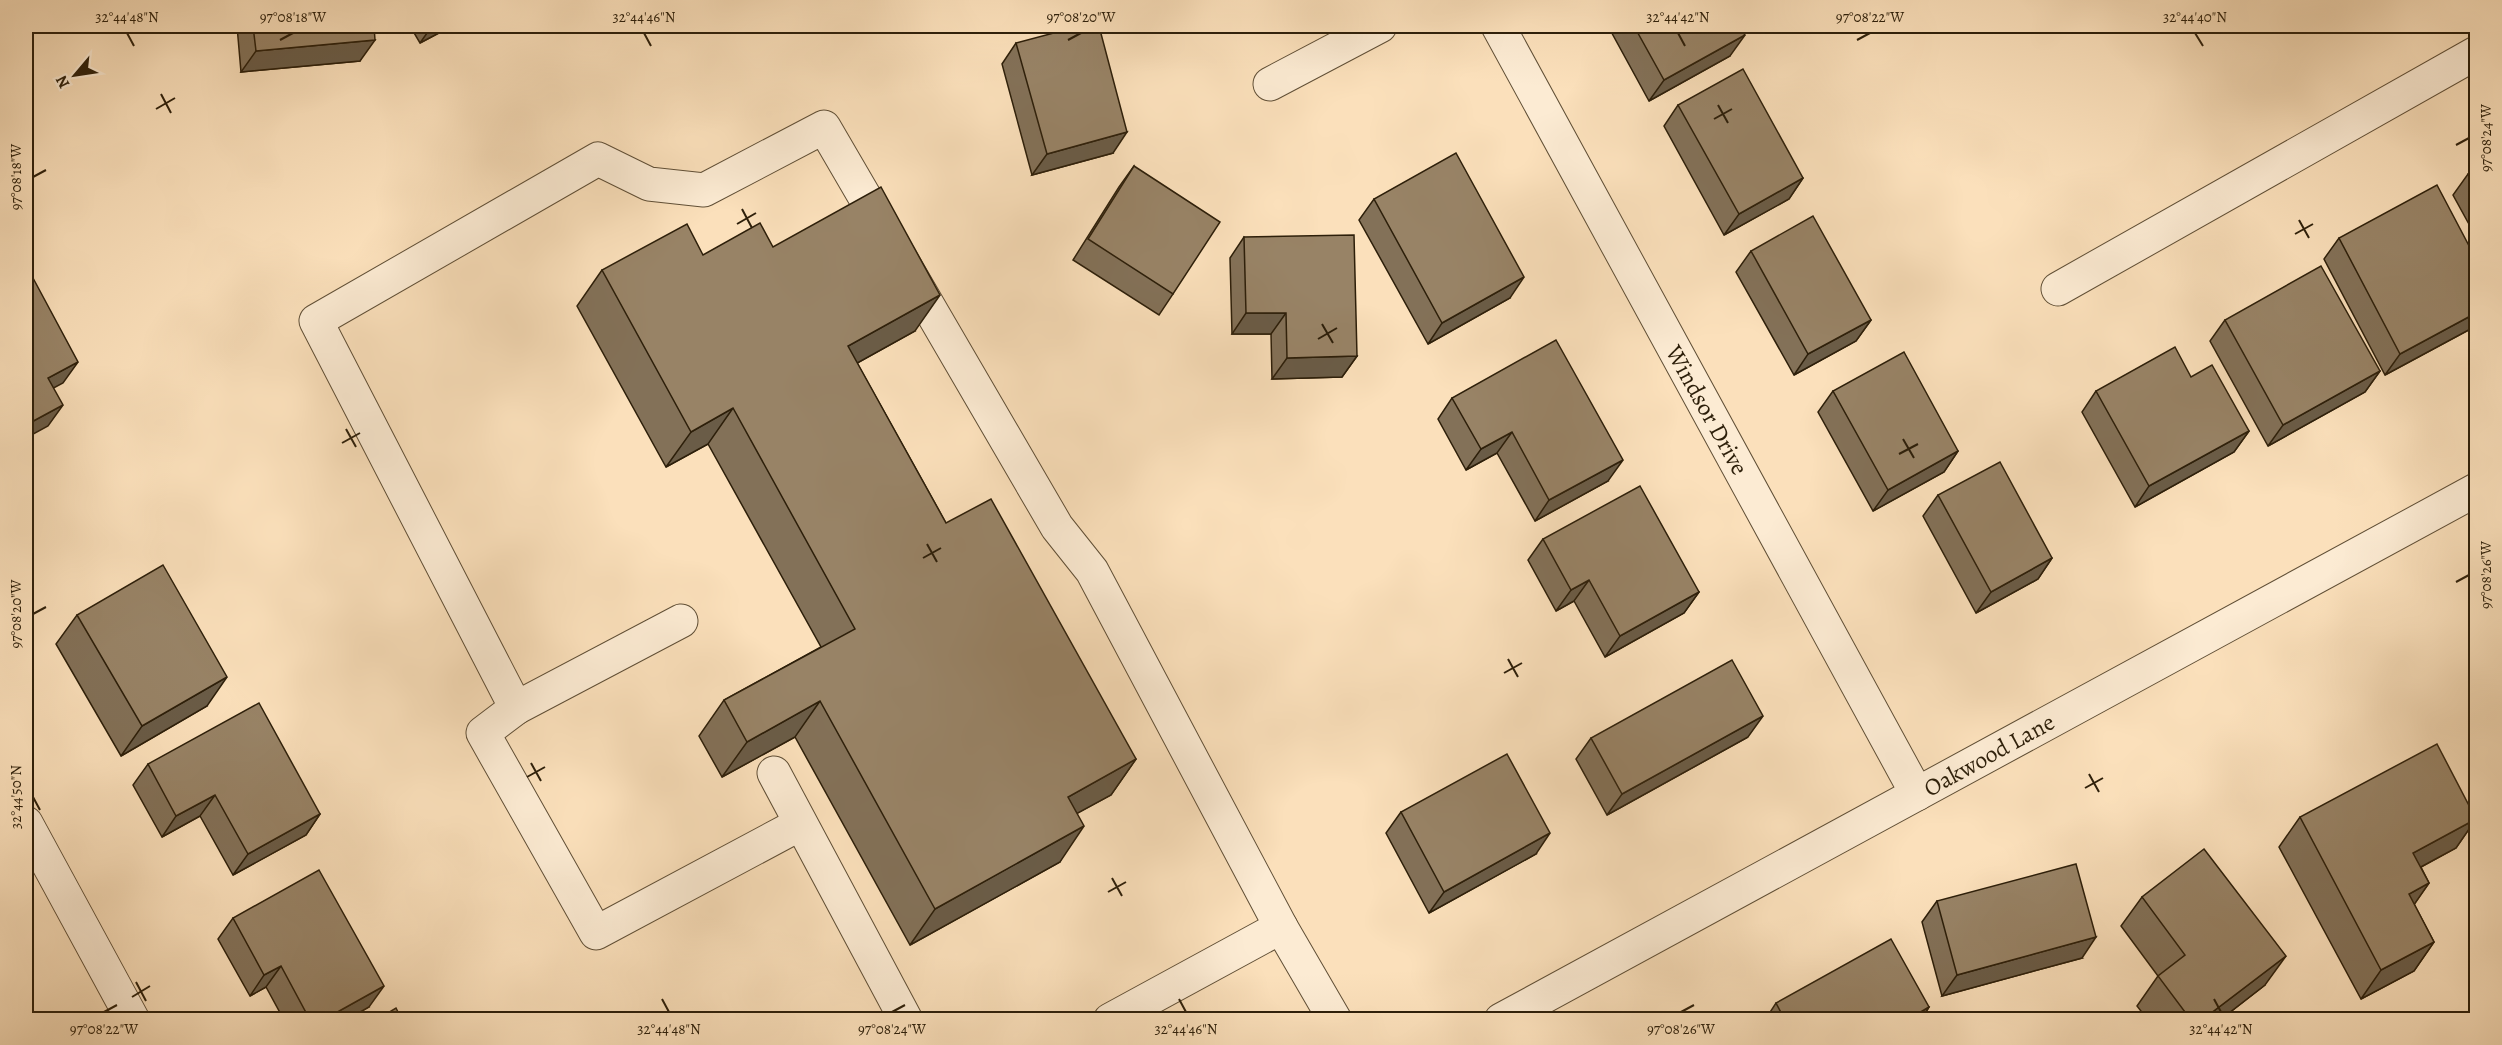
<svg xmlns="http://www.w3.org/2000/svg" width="2502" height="1045" font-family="Alegreya,serif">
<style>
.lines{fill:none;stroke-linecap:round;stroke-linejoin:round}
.minor-casing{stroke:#604f36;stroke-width:35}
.minor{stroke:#fcebd3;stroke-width:33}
.wall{fill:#837158;stroke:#2d1f0a;stroke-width:1.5}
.shaded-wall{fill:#6a5c47;stroke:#2d1f0a;stroke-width:1.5}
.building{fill:#988366;stroke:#2d1f0a;stroke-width:1.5}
.ticks{fill:none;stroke:#2d1f0a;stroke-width:2}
.labels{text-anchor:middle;stroke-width:6;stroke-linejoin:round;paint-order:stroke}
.street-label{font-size:24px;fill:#2d1f0a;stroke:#fcebd3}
.neatline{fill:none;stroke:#2d1f0a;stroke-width:2}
.ticks-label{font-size:15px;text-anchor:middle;fill:#2d1f0a}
</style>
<rect width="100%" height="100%" fill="#fbe0bb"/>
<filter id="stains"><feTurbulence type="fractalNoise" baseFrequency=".00333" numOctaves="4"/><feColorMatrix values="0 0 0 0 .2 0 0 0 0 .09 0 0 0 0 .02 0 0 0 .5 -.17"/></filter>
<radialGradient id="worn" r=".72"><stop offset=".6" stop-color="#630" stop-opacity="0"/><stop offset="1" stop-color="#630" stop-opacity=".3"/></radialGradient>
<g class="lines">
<defs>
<g id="minor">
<path d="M1498,26L1917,794"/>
<path d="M1270,84L1380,26"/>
<path d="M2058,289L2476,53"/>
<path d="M516,708L681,621"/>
<path d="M774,773L906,1020"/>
<path d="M26,823L133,1020"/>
<path d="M800,824L596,933L483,733L516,708L316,321L598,159L649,184L704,190L824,127L1057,527L1092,571L1281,927"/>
<path d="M1110,1020L1281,927L1335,1020"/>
<path d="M1501,1020L2476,490"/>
</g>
</defs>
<!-- minor casing -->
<use href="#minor" class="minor-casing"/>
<!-- minor -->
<use href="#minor" class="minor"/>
</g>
<!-- wall -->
<g class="wall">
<path d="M237,26H374L360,61L241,72Z"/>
<path d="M410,26H452L420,43Z"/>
<path d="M1608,26H1739L1730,56L1649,101Z"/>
<path d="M1016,43L1113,153L1032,175L1002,64Z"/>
<path d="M1678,105L1803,178L1789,199L1724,235L1664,126Z"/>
<path d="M1134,166L1173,294L1159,315L1073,260L1119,187Z"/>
<path d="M2476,170V237L2453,195L2468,174Z"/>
<path d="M1374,199L1510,298L1428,344L1359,220Z"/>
<path d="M1244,237L1357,356L1342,377L1272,379L1271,334H1232L1230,258Z"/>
<path d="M2339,238L2476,259V326L2385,375L2324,259Z"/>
<path d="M773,247L915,331L857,363L946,523L1136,759L1111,795L1077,813L1060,862L910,945L795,737L722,777L699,736L724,700L821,647L708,444L666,467L577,306L602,270Z"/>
<path d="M1751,251L1871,320L1856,341L1794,375L1736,272Z"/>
<path d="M2225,320L2380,371L2365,392L2268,446L2210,341Z"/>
<path d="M2191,377L2249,431L2234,452L2135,507L2082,412L2096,391Z"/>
<path d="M1833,391L1958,451L1944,472L1873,511L1818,412Z"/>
<path d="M1452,398L1608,481L1535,521L1497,453L1466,470L1438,419Z"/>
<path d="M1938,495L2052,558L2038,579L1976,613L1923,516Z"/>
<path d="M1543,539L1699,592L1684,613L1605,657L1574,601L1556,611L1528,560Z"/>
<path d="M77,615L207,706L121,756L56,644Z"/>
<path d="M1748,737L1607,815L1576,759L1591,738Z"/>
<path d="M148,764L320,814L306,835L233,875L200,816L162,837L133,785Z"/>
<path d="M1401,812L1536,854L1429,913L1386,833Z"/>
<path d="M2300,817L2476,819L2456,848L2421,867L2429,883L2414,904L2434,942L2414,971L2361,999L2279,847Z"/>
<path d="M2142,897L2265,985L2220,1020H2148L2137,1006L2158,976L2121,926Z"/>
<path d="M1937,901L2082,958L1942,996L1922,922Z"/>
<path d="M233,918L369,1007L346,1020H284L266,987L250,996L218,939Z"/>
<path d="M1776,1003L1929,1007L1921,1020H1765Z"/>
</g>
<!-- shaded-wall -->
<g class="shaded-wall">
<path d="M432,26H452L420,43Z"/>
<path d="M1745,35L1730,56L1649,101L1664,80Z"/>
<path d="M375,40L360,61L241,72L256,51Z"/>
<path d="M1127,132L1113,153L1032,175L1047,154Z"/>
<path d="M1803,178L1789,199L1724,235L1739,214Z"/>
<path d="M1524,277L1510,298L1428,344L1442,323Z"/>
<path d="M940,295L915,331L823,382L848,346Z"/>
<path d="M1246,313H1286L1271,334H1232Z"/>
<path d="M2476,313V326L2385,375L2400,354Z"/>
<path d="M1871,320L1856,341L1794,375L1808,354Z"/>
<path d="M1357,356L1342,377L1272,379L1287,358Z"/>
<path d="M78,362L63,383L33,399L48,378Z"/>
<path d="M2380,371L2365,392L2268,446L2283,425Z"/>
<path d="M63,405L48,426L26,438V425Z"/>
<path d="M733,408L708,444L666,467L691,432Z"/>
<path d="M2249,431L2234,452L2135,507L2149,486Z"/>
<path d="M1512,432L1497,453L1466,470L1481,449Z"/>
<path d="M1958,451L1944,472L1873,511L1888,490Z"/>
<path d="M1623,460L1608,481L1535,521L1549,500Z"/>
<path d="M2052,558L2038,579L1976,613L1991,592Z"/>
<path d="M1589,580L1574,601L1556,611L1571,590Z"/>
<path d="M1699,592L1684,613L1605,657L1620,636Z"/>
<path d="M227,677L207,706L121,756L142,726Z"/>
<path d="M820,701L795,737L722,777L747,742Z"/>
<path d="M1763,716L1748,737L1607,815L1622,794Z"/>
<path d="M1136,759L1111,795L1043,832L1068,797Z"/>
<path d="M215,795L200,816L162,837L176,816Z"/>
<path d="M320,814L306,835L233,875L248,854Z"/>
<path d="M2476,819L2456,848L2393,882L2413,853Z"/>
<path d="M1084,826L1060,862L910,945L935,909Z"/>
<path d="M1550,833L1536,854L1429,913L1444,892Z"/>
<path d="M2429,883L2409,912V894Z"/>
<path d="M2096,937L2082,958L1942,996L1957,975Z"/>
<path d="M2434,942L2414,971L2361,999L2381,970Z"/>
<path d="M2286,956L2265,985L2220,1020H2202Z"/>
<path d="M281,966L266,987L250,996L264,975Z"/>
<path d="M384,986L369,1007L346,1020H323Z"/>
<path d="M1929,1007L1921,1020H1907Z"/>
</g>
<!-- building -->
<g class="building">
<path d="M253,26H374L375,40L256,51Z"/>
<path d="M1080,26H1099L1127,132L1047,154L1016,43Z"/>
<path d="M1634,26H1739L1745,35L1664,80Z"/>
<path d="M1743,69L1803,178L1739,214L1678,105Z"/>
<path d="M1456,153L1524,277L1442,323L1374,199Z"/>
<path d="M1134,166L1220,222L1173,294L1088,239Z"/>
<path d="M2476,170V190L2468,174Z"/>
<path d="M2437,185L2476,259V313L2400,354L2339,238Z"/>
<path d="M881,187L940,295L848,346L946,523L991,499L1136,759L1068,797L1084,826L935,909L820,701L747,742L724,700L855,629L733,408L691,432L602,270L687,224L703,255L760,223L773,247Z"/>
<path d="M1813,216L1871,320L1808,354L1751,251Z"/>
<path d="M1354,235L1357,356L1287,358L1286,313H1246L1244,237Z"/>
<path d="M2321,266L2380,371L2283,425L2225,320Z"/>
<path d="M33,278L78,362L48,378L63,405L26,425V282Z"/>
<path d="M1556,340L1623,460L1549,500L1512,432L1481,449L1452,398Z"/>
<path d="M2175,347L2191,377L2212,365L2249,431L2149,486L2096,391Z"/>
<path d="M1904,352L1958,451L1888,490L1833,391Z"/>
<path d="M2000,462L2052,558L1991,592L1938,495Z"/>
<path d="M1640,486L1699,592L1620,636L1589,580L1571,590L1543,539Z"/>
<path d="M163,565L227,677L142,726L77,615Z"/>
<path d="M1732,660L1763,716L1622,794L1591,738Z"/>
<path d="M259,703L320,814L248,854L215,795L176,816L148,764Z"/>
<path d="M2437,744L2476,819L2413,853L2429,883L2409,894L2434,942L2381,970L2300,817Z"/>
<path d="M1507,754L1550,833L1444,892L1401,812Z"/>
<path d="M2204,849L2286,956L2202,1020H2191L2158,976L2185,955L2142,897Z"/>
<path d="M2076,864L2096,937L1957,975L1937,901Z"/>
<path d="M319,870L384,986L323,1020H310L281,966L264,975L233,918Z"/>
<path d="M1891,939L1929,1007L1907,1020H1785L1776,1003Z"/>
<path d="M396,1008L402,1020H376Z"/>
</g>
<!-- ticks -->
<path class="ticks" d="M127,33L134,46M644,33L651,46M1678,33L1685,46M2195,33L2203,46M280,40L293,33M1068,40L1081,33M1857,40L1870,33M161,94L171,113M1718,105L1728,123M156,109L175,98M1714,119L1732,109M2456,145L2469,138M33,177L46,170M742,209L752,228M2299,220L2309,238M737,224L756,213M2295,234L2313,224M1322,324L1333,343M1318,339L1337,328M346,429L356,447M1903,439L1914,458M342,443L360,433M1899,454L1918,444M927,544L937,562M923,558L941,548M2456,582L2469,575M33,614L46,607M1508,659L1518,677M1504,673L1522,663M531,763L541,781M2089,774L2099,792M527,777L545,767M2085,788L2103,778M33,797L40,810M1112,878L1122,896M1108,892L1126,882M136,982L146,1001M132,997L150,986M662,999L669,1012M1179,999L1186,1012M2214,999L2221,1012M104,1012L117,1005M892,1012L905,1005M1681,1012L1694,1005"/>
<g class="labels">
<!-- street labels -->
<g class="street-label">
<text transform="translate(1707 410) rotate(61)" y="8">Windsor Drive</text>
<text transform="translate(1989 755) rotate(-29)" y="8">Oakwood Lane</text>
</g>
</g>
<!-- margin -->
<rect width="2502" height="1045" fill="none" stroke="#fbe0bb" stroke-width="66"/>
<!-- north arrow -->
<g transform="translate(75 75) rotate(241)" stroke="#fcebd3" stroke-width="4.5" paint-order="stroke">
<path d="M0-4.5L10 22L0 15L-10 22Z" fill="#2d1f0a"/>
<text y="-9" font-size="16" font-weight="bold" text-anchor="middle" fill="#2d1f0a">N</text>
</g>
<rect x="33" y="33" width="2436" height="979" class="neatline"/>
<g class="ticks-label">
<text x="127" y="22">32°44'48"N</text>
<text x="293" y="22">97°08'18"W</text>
<text x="644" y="22">32°44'46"N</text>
<text x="1081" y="22">97°08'20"W</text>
<text x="1678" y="22">32°44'42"N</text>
<text x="1870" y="22">97°08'22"W</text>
<text x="2195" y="22">32°44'40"N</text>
<text transform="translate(2486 138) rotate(-90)" y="5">97°08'24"W</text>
<text transform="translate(16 177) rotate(-90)" y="5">97°08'18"W</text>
<text transform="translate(2486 575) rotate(-90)" y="5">97°08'26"W</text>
<text transform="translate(16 614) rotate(-90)" y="5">97°08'20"W</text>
<text transform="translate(16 797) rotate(-90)" y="5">32°44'50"N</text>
<text x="104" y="1034">97°08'22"W</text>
<text x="669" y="1034">32°44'48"N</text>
<text x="892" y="1034">97°08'24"W</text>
<text x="1186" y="1034">32°44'46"N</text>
<text x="1681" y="1034">97°08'26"W</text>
<text x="2221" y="1034">32°44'42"N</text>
</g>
<rect width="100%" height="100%" filter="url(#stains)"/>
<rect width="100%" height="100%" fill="url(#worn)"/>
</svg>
